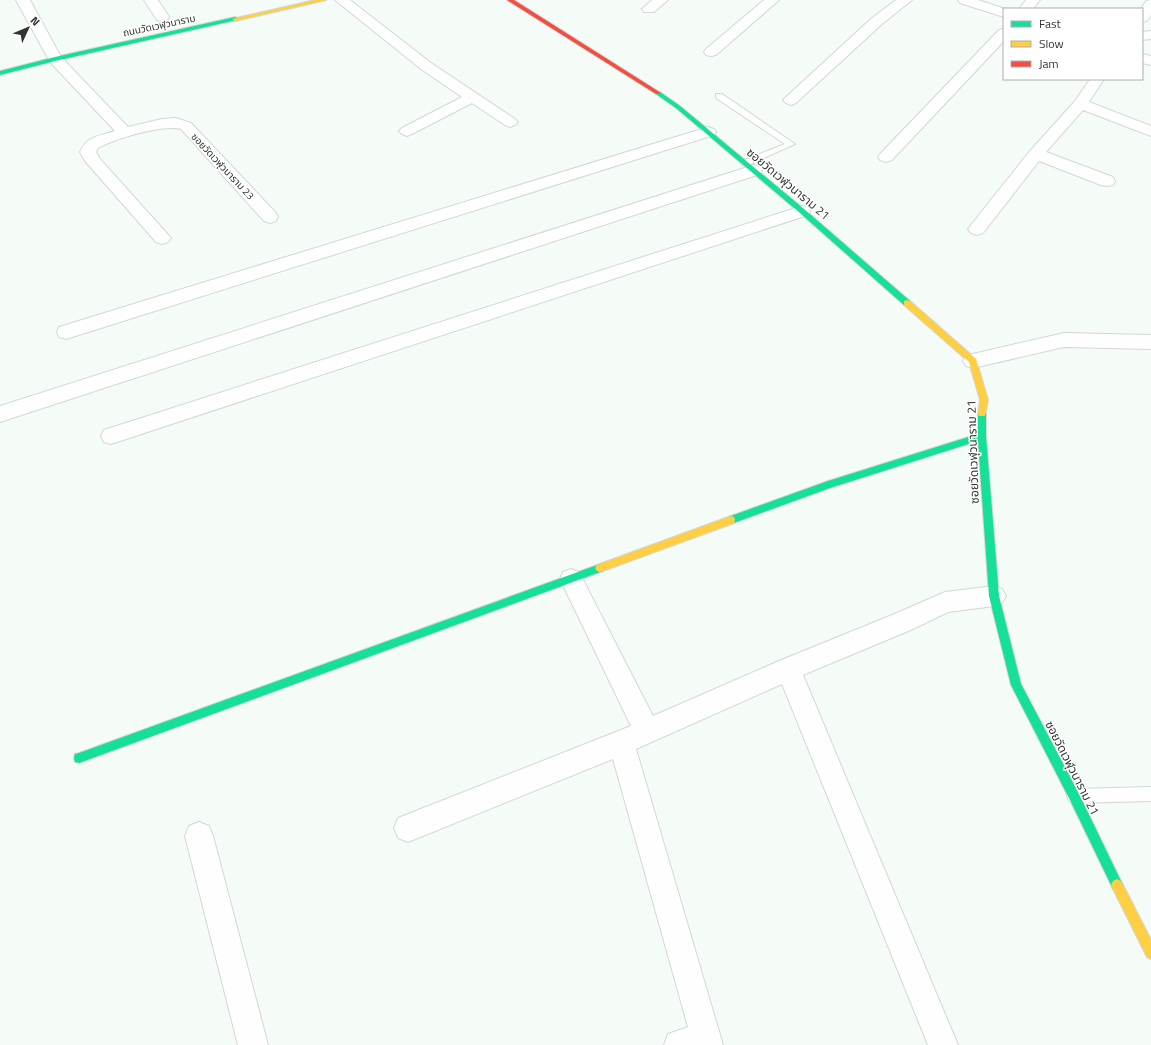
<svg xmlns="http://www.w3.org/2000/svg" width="1151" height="1045" font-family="'Titillium Web','Noto Sans Thai',sans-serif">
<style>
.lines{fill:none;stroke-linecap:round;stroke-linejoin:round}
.lane-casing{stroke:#d3d8d4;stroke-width:2}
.street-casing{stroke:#d3d8d4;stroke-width:2}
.fast-casing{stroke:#d3d8d4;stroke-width:2}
.slow-casing{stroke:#d3d8d4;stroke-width:2}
.jam-casing{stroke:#d3d8d4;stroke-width:2}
.lane{fill:#fefefe;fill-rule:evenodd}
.street{fill:#fefefe;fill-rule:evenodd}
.fast{fill:#16e098;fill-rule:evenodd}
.slow{fill:#ffcf43;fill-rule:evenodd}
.jam{fill:#f24e42;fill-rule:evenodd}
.labels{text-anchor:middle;stroke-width:3;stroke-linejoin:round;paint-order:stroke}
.far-street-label{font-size:10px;fill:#313432;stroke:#fff}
.street-label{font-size:12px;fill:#313432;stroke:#fff}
</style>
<rect width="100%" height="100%" fill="#f5fbf6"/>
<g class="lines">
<defs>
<g id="lane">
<path d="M716,94H722L795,144L748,165H742L741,163L742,161L785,144L716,98Z"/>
<path d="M1151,787V801L1074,803L1069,801L1067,796L1069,791L1074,789Z"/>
</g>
<g id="street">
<path d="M16,0H30L61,57L128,127L162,119L176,118L191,123L276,213L278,217L276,221L270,223L264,221L181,129C163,124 114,139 98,148L96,152L100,159L171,238L168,242L162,244L156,242L85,161L80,152C87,136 99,136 115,131L50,62Z"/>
<path d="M144,0H158L169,17L167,20L162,21L157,20Z"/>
<path d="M335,0H350L431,63L515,119L518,122L515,125L510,127L505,125L472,103L412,134L407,136L402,134L399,131L402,128L462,97L421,69Z"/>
<path d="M652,0H668L654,12H644L642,9Z"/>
<path d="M764,0H779L716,55L711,56L706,55L704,52L706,49Z"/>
<path d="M896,0H912L882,24L796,103L791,105L786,103L783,100L786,97L872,18Z"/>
<path d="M958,0H978L1005,9H1004V17L960,3Z"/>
<path d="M1026,0H1040L1033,9H1019Z"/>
<path d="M1151,0V15L1147,21L1142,22L1141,9L1146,1Z"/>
<path d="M1004,29V41L892,160L886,162L880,160L878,157L880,154L999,30Z"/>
<path d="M1151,31V39L1142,40V32Z"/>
<path d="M1142,54L1151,56V65L1142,63Z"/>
<path d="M1090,79H1104L1089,102L1151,126V136L1083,110L1046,152L1113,177L1115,181L1113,185L1107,186L1101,185L1039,161L983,233L977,235L971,233L968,229L971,225L1030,151L1075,101Z"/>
<path d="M708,127L714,129L716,132L714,135L66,339L59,337L57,332L59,327Z"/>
<path d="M754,165L760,166L762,170L760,174L0,422V406Z"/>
<path d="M802,206L808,207L810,211L808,215L111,444L104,442L101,436L104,430Z"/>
<path d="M1064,333L1151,335V349L1064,347L973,368L966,366L963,361L966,356L973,354Z"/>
<path d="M571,569L579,572L653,716L779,661L897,613L945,592L994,586L1002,589L1006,596L1002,603L994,606L948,612L913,629L803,675L958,1045H928L782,684L636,749L723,1045H664L668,1034L688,1027L613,759L408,842L398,838L394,828L398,818L631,726L560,579L563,572Z"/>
<path d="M199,822L209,826L213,836L268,1045H238L185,836L189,826Z"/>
</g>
<g id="fast">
<path d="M235,17L237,18V20L55,61L0,75V71L55,57Z"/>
<path d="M656,92H660L680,106L804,209L910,301V305H904L800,213L676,108L656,94Z"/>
<path d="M982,411L986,414V436L999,596L1021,684L1078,792L1121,881L1123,885L1121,889L1117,891L1113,889L1070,800L1011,685L989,596L978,441L830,488L731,524L728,523L727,520L728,517L828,481L978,434V414Z"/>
<path d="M600,564L603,565L605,568L603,571L79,763L75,762L74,758L75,754L79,753Z"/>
</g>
<g id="slow">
<path d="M315,0H326L235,21L232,19Z"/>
<path d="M907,300L910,301L976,359L988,400L985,416H979L978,414L980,400L969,362L904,305V301Z"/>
<path d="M731,516L734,517L735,520L734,523L600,572L597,571L595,568L597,565Z"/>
<path d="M1117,879L1121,881L1151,940V959L1147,957L1111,885L1113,881Z"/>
</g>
<path id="jam" d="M507,0H514L661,93L656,94Z"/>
</defs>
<!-- lane casing -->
<use href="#lane" class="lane-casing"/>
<!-- street casing -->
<use href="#street" class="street-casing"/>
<!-- fast casing -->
<use href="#fast" class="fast-casing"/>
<!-- slow casing -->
<use href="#slow" class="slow-casing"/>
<!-- jam casing -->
<use href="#jam" class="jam-casing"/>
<!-- lane -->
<use href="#lane" class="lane"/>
<!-- street -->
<use href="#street" class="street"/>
<!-- fast -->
<use href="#fast" class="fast"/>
<!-- slow -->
<use href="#slow" class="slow"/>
<!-- jam -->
<use href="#jam" class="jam"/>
</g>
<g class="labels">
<!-- far-street labels -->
<g class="far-street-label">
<text transform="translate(159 25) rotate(-12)" y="4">ถนนวัดเวฬุวนาราม</text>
<text transform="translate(223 166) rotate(47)" y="4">ซอยวัดเวฬุวนาราม 23</text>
</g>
<!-- street labels -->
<g class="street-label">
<text transform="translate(788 184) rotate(40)" y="4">ซอยวัดเวฬุวนาราม 21</text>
<text transform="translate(973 452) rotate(-92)" y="4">ซอยวัดเวฬุวนาราม 21</text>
<text transform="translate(1072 768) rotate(63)" y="4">ซอยวัดเวฬุวนาราม 21</text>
</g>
</g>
<!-- legend -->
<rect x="1003" y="8" width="140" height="72" fill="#ffffff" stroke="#adaead"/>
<rect x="1011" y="21" width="20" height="6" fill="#16e098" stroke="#adaead"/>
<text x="1039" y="28" font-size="12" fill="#313432">Fast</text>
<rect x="1011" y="41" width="20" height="6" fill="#ffcf43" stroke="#adaead"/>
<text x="1039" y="48" font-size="12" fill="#313432">Slow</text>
<rect x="1011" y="61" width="20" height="6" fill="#f24e42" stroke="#adaead"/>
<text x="1039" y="68" font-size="12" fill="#313432">Jam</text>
<!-- north arrow -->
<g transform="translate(28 28) rotate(46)" stroke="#ffffff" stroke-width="3" paint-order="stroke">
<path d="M0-3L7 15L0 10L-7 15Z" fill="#313432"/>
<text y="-6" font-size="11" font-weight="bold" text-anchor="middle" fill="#313432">N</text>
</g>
</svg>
